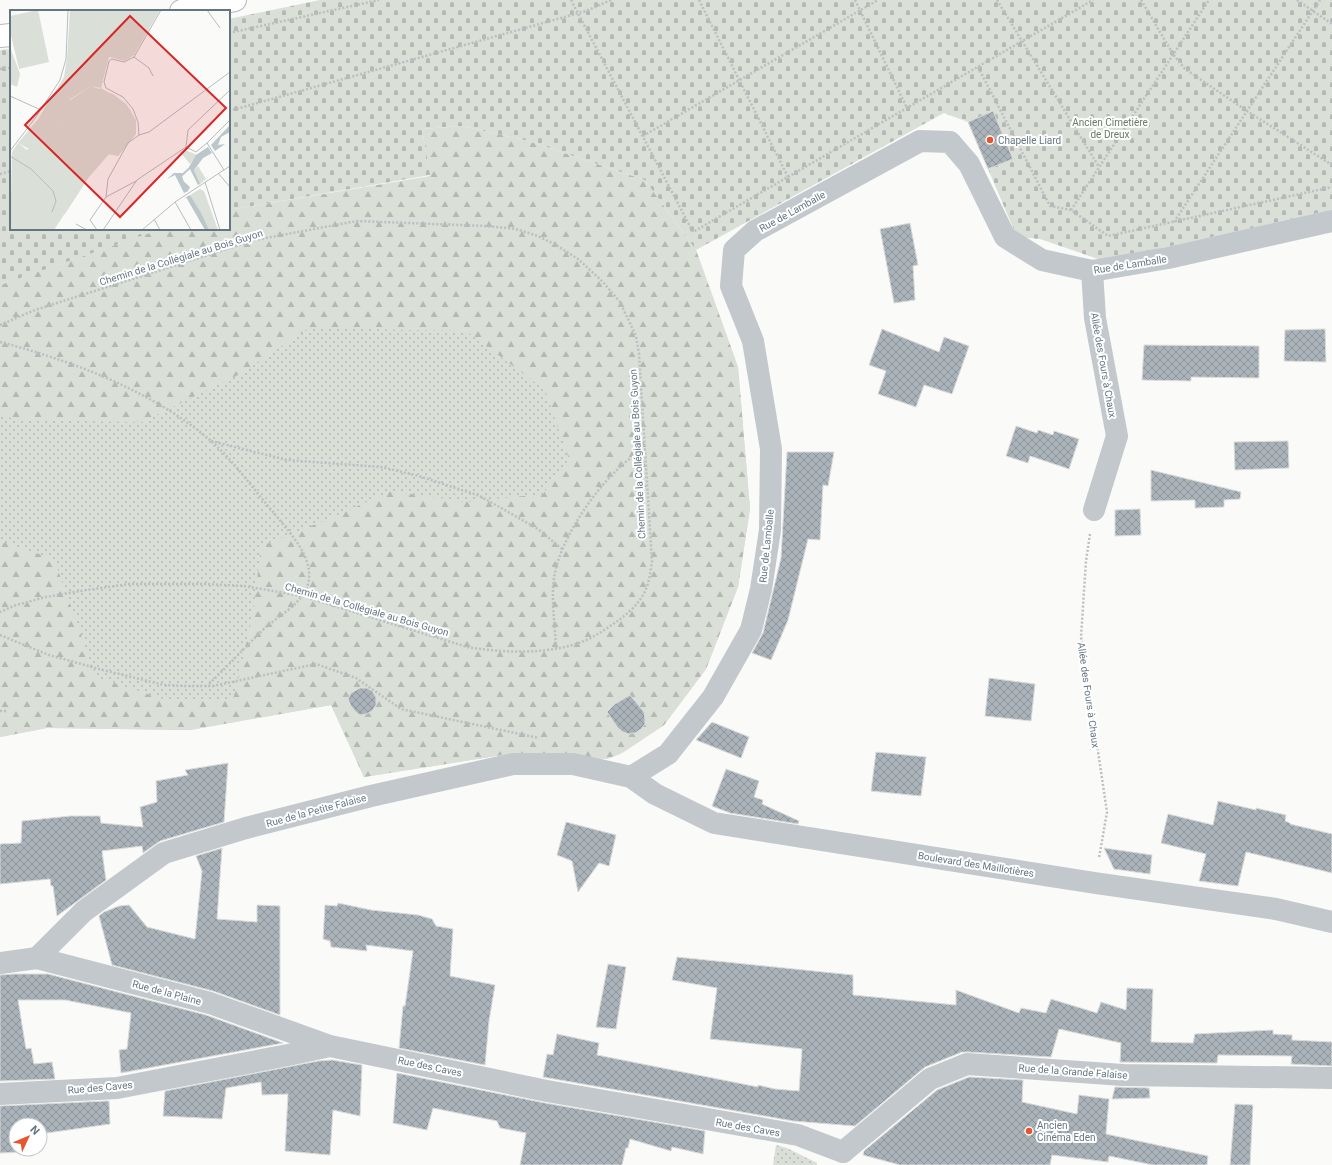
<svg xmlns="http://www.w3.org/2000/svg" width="1332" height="1165" font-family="Roboto,sans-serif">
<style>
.green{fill:url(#green-dots)}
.forest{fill:url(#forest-firs)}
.cemetery{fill:url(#cemetery-stones)}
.building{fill:url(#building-cross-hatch);stroke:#dcdcda}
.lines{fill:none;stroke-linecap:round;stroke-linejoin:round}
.major-casing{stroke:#b5babe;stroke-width:24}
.path{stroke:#bbbfc2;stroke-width:2.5;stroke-dasharray:2 2;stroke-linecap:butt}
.minor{stroke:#c3c8cc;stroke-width:22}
.major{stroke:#fff;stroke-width:22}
.poi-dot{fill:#e4572e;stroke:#fff;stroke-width:1.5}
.labels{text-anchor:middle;stroke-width:4;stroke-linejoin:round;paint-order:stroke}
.park-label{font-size:10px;fill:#687a64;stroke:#fff}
.poi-label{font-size:10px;fill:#657683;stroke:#fff;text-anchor:start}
.street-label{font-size:10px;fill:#657683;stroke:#fff}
.inset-river{fill:none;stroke:#bbc7cb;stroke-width:2}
.inset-road{fill:none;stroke:#b5bdc2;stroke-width:1}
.view{fill:#d62828;fill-opacity:0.15;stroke:#d62828;stroke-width:2}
.inset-edge{fill:none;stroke:#657683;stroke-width:2}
</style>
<defs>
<pattern id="green-dots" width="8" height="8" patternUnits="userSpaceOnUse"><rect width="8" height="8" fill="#dadfd7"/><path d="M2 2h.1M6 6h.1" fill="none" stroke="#b4b9b4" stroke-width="1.8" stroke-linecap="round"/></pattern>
<pattern id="forest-firs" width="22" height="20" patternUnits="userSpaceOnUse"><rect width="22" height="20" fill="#dadfd7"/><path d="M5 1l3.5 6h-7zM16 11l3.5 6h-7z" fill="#b4b9b4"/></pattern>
<pattern id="cemetery-stones" width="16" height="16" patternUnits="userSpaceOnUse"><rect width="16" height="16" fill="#dadfd7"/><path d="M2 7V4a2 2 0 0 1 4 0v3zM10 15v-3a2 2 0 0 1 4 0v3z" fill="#b4b9b4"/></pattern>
<pattern id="building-cross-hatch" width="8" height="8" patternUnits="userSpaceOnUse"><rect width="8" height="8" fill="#aab3b9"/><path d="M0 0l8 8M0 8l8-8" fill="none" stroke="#8e969c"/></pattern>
</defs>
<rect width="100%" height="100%" fill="#fafaf8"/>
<!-- green -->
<g class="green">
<path d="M256,206L696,250L738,367L750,509L738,587L706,669L664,725L622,753L607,759L509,754L364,777L331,705L190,730L47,728L0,737V285L161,229H229V210Z"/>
<path d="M776,1145L787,1148L817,1163V1165H773Z"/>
</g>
<!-- forest -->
<path class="forest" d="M461,126L529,141L645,180L696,250L738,367L750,509L738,587L706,669L664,725L622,753L607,759L509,754L364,777L331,705L190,730L47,728L0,737V541L54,559L96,677L163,699L233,700L253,614L261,546L331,518L391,491L465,502L543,494L569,459L545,390L466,331L309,328L238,375L142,422L16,420L0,414V285L161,229H229V210L430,176L422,129Z"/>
<!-- cemetery -->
<g class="cemetery">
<path d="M320,0H1332V210L1104,261L1040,239L1017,237L968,122L944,113L696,250L645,180L529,141L461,126L422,129L430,175L229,210V19Z"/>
<path d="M11,49V229H161L0,285V50Z"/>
</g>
<!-- building -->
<g class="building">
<path d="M993,111L1013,159L988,169L968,122Z"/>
<path d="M910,223L918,265L913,266L915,300L894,303L880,229Z"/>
<path d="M882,329L939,352L944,337L969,346L952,394L924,385L916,407L878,394L886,371L869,365Z"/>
<path d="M1325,329L1326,362L1284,361L1285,330Z"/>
<path d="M1144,345L1259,346V378L1191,377V381L1142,380Z"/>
<path d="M1016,426L1037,433L1038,430L1053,435L1054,431L1079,439L1069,469L1030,456L1028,463L1006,456Z"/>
<path d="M1288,441L1289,468L1235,470L1234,442Z"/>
<path d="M787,452H834L828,486L823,485L820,540L808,539L788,620L771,660L752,653L763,633L781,558Z"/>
<path d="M1151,470L1241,492L1240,499L1224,500V507L1195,508V500L1151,501Z"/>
<path d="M1140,509L1141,535L1115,536V510Z"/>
<path d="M989,678L1035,684L1031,721L985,716Z"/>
<path d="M360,688H367L372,691L376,697V705L372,711L366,714L360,715L356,712L351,706L348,699L351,693Z"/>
<path d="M630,695L644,712L645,718V724L641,729L635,733L629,734L623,732L618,728L607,712L615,704Z"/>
<path d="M712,722L749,737L741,758L696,740Z"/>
<path d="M876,752L926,757L921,796L871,791Z"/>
<path d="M228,763L224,822L160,841L143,853L142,846L102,851L106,880L57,916L53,886H51L50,879L0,884V844L21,843L22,821L70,816H100L101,823L143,827L140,807L157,802L156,781L188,775L185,770Z"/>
<path d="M726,769L759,781L754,797L763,800L762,804L799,821L798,824L730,813L712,806Z"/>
<path d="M1218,801L1256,810V808L1286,815L1285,821L1290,823V824L1332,834V873L1246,852L1238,886L1199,881L1206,854L1161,843L1168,814L1213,825Z"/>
<path d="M566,822L616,835L609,866L599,863L578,892L572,861L557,855Z"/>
<path d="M222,848L217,919L257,922V905L280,906V1015L213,991L112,965L99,916L104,912L119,906L129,905L147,927L195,939L202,871L196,856Z"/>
<path d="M1104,848L1152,855L1150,874L1114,869Z"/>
<path d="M338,903L371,910L418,915L432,919L436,926L453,929L450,976L495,985L489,1021L485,1065L399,1048L403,1006H405L413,951L366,945L367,951L331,947L330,941L323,939L325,905L337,906Z"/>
<path d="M677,957L853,975V995L956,1005V990L1019,1013L1021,1008L1046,1013L1051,999L1097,1013L1101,1002L1126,1010L1127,988L1153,989L1151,1042L1193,1043L1195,1034L1273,1030V1034L1292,1035V1040L1332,1042V1066L1291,1064L1292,1056L1218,1055L1217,1063L1120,1062L1121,1043L1059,1029L1051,1057L968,1052H962L925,1067L855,1126L793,1121L543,1077L547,1054L553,1055L557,1034L599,1043L597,1055L758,1087V1085L775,1089L799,1091L802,1049L710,1039L717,988L672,980Z"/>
<path d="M608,964L626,967L616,1029L596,1027Z"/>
<path d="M14,974H48L206,1015L283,1043L121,1073L119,1050L127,1049L131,1013L65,1000H18L26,1049L31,1048L34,1064L52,1062L55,1079L0,1081V975Z"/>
<path d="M332,1060L362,1065L360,1116L333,1110L330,1155L285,1151L288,1094L262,1095L261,1082L226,1088L222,1119L163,1116L165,1091L318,1061Z"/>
<path d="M397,1073L545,1103L705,1131L703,1154L672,1147L671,1151L630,1139L628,1148H626L622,1165H520L526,1133L500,1128L497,1121L433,1108L427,1130L393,1123Z"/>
<path d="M969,1077L1023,1080L1022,1102L1077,1114L1079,1095L1109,1099L1106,1134L1208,1156L1207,1165H1153L1109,1156L1108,1162L1052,1155L1050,1165H900L863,1155L864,1151L937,1090Z"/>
<path d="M1115,1087L1149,1088L1150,1098L1112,1099Z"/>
<path d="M106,1101H109L110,1124L40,1134V1125H16V1149H23V1152L0,1153V1106Z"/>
<path d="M1235,1104L1253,1105L1250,1165H1230Z"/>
</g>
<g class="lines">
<defs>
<g id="major">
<path d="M181,11L235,0"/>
<path d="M0,36L11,35"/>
</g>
</defs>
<!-- major casing -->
<use href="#major" class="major-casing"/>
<!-- path -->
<g class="path">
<path d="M571,0L693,232L1093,0"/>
<path d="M699,0L788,177"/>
<path d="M855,0L907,108"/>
<path d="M997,0L1099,167"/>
<path d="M1141,0L1173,54L1185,69L1247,111L1332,165"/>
<path d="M1297,0L1332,24"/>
<path d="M229,33L379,0"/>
<path d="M978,67L1050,206L1071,210L1108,236L1332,187"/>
<path d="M0,69L11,68"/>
<path d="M229,111L586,11L611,0"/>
<path d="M643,136L878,0"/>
<path d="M0,174L11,171"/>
<path d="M1071,210L1209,0"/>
<path d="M1174,222L1320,0"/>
<path d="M0,325L35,310L255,240L357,221L486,226L516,229L538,236L556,245L578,259L603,282L620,302L636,336L639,354L652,562C650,574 649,585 643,595C637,606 626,615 616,622C606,629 596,636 584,641C550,655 504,653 467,647L302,596L244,586L207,584H129L80,591L46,597L16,605L0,612"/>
<path d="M0,342C73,361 152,391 210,440C234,461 253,489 274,513C289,532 315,558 308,584C303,603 280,615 266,627C246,646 228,666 208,685"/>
<path d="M211,441L287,460L381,467L419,476L480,496L538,529L562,549"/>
<path d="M1090,534L1086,561L1081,637L1107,812L1099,858"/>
<path d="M0,635L49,655L99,669L164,685L186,686H213L316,664L356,678L401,709L539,738"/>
<path d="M556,648C555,625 551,601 554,578C559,543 590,496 616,471C624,462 635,455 645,449"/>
<path d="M0,711H6"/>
</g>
<!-- minor -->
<g class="minor">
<path d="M1092,271L1095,318L1117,436L1094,510"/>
<path d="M631,777L668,754L713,697L751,630L761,589L770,530L771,449L753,341L731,286L734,250L755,231L920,141L950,142L969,164L1005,237L1042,260L1092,271L1168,258L1332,221"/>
<path d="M37,958L84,911L164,853L246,828L371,796L513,764H573L631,777L655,794L714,823L1095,883L1276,909L1332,922"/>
<path d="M0,963L37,958L210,1003L330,1046"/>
<path d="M0,1094L117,1088L288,1055L330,1046L547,1091L798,1135L843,1152"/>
<path d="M843,1152L930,1079L967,1064L1123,1075L1332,1078"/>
</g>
<!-- major -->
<use href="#major" class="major"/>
</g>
<!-- markers -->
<g class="poi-dot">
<circle cx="990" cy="140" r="4"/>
<circle cx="1029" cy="1131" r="4"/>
</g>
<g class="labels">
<!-- park labels -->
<g class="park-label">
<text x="1110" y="126">Ancien Cimetière<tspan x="1110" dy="12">de Dreux</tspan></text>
</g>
<!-- poi labels -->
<g class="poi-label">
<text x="998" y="144">Chapelle Liard</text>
<text x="1037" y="1129">Ancien<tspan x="1037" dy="12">Cinéma Eden</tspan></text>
</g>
<!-- street labels -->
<g class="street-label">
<text transform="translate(792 211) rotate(-29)" y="4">Rue de Lamballe</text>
<text transform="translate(181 257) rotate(-17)" y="4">Chemin de la Collégiale au Bois Guyon</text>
<text transform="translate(1130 264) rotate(-9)" y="4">Rue de Lamballe</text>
<text transform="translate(1104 365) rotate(80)" y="4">Allée des Fours à Chaux</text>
<text transform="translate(637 454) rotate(-93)" y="4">Chemin de la Collégiale au Bois Guyon</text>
<text transform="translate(766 546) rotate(-84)" y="4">Rue de Lamballe</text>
<text transform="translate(367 609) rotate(16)" y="4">Chemin de la Collégiale au Bois Guyon</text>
<text transform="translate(1089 695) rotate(82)" y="4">Allée des Fours à Chaux</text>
<text transform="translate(316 810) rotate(-15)" y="4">Rue de la Petite Falaise</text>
<text transform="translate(976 864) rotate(9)" y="4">Boulevard des Maillotières</text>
<text transform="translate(167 992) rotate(15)" y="4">Rue de la Plaine</text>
<text transform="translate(430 1066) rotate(12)" y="4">Rue des Caves</text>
<text transform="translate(1073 1071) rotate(4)" y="4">Rue de la Grande Falaise</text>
<text transform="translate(100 1087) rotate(-5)" y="4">Rue des Caves</text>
<text transform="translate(748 1127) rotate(10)" y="4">Rue des Caves</text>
</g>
</g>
<!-- overview -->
<g transform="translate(10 10)">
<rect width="220" height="220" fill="#fafaf8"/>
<path d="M0,37L10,64L7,77L0,74ZM91,78L116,94L121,101L125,125L108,146L99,144L78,168L44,220H0L2,142L8,133L17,140L49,115L63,94ZM175,140L187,145L180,154L170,142ZM188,156L196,169L190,174L184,160ZM190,179L194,181L208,220H199L180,185Z" fill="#dadfd7"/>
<path d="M81,76L103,84L116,94L126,110V124L108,146L99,144L78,168L55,204L52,203L50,196L55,188L54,178L46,172L65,155L78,160L91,151L80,137L86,122L98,110V105L90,101L79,103L66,116L61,137L42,151L35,168L29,161L30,157L49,115L63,94L59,91Z" fill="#dadfd7"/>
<path d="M60,0H150L124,45L115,51L99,47L91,78L81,76L59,90L64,94L49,115L34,147L8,133L28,109L54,67L57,48Z" fill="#dadfd7"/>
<path d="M28,0L39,52L9,59L0,21V6Z" fill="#dadfd7"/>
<path d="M220,115V122L211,127L208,135L215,134L205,141L201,135ZM198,137L202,143L193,148L184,160L190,174L188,175L179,157L186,145ZM164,163H172V170L180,177L178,181L174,183L165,165L157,169ZM180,185L191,203L199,220H195L176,187Z" fill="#bbc7cb"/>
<path class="inset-river" d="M176,182L171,166L184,154"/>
<path class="inset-road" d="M197,0L210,18M124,47L139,58L143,66M0,86L31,100M129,125L128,112L123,99L113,87L96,78L94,72L99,51L102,49L114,52L124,47L151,0M176,137L178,120L220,80M176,137L186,142L197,133M0,141L26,107L50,70L56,49L58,0M0,146L21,159L43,181L46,191L42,202M214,160L197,133L220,110M208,163L220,177M195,172L210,220M96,187L98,169L118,133L129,125L139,122L220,62M165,192L181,220M144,209L150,220M66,214L77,220M87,220L80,210L96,187L126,171M93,220L127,170L176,137M132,220L165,192L220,156"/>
<path class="view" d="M120,6L216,98L110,207L15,115Z"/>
<rect width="220" height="220" class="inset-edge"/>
</g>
<!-- north arrow -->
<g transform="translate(28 1137) rotate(46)"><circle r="19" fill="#ffffff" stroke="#c1c8cd"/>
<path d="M0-3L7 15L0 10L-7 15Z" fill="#e4572e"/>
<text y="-6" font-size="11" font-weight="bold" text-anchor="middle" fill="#657683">N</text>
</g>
</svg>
